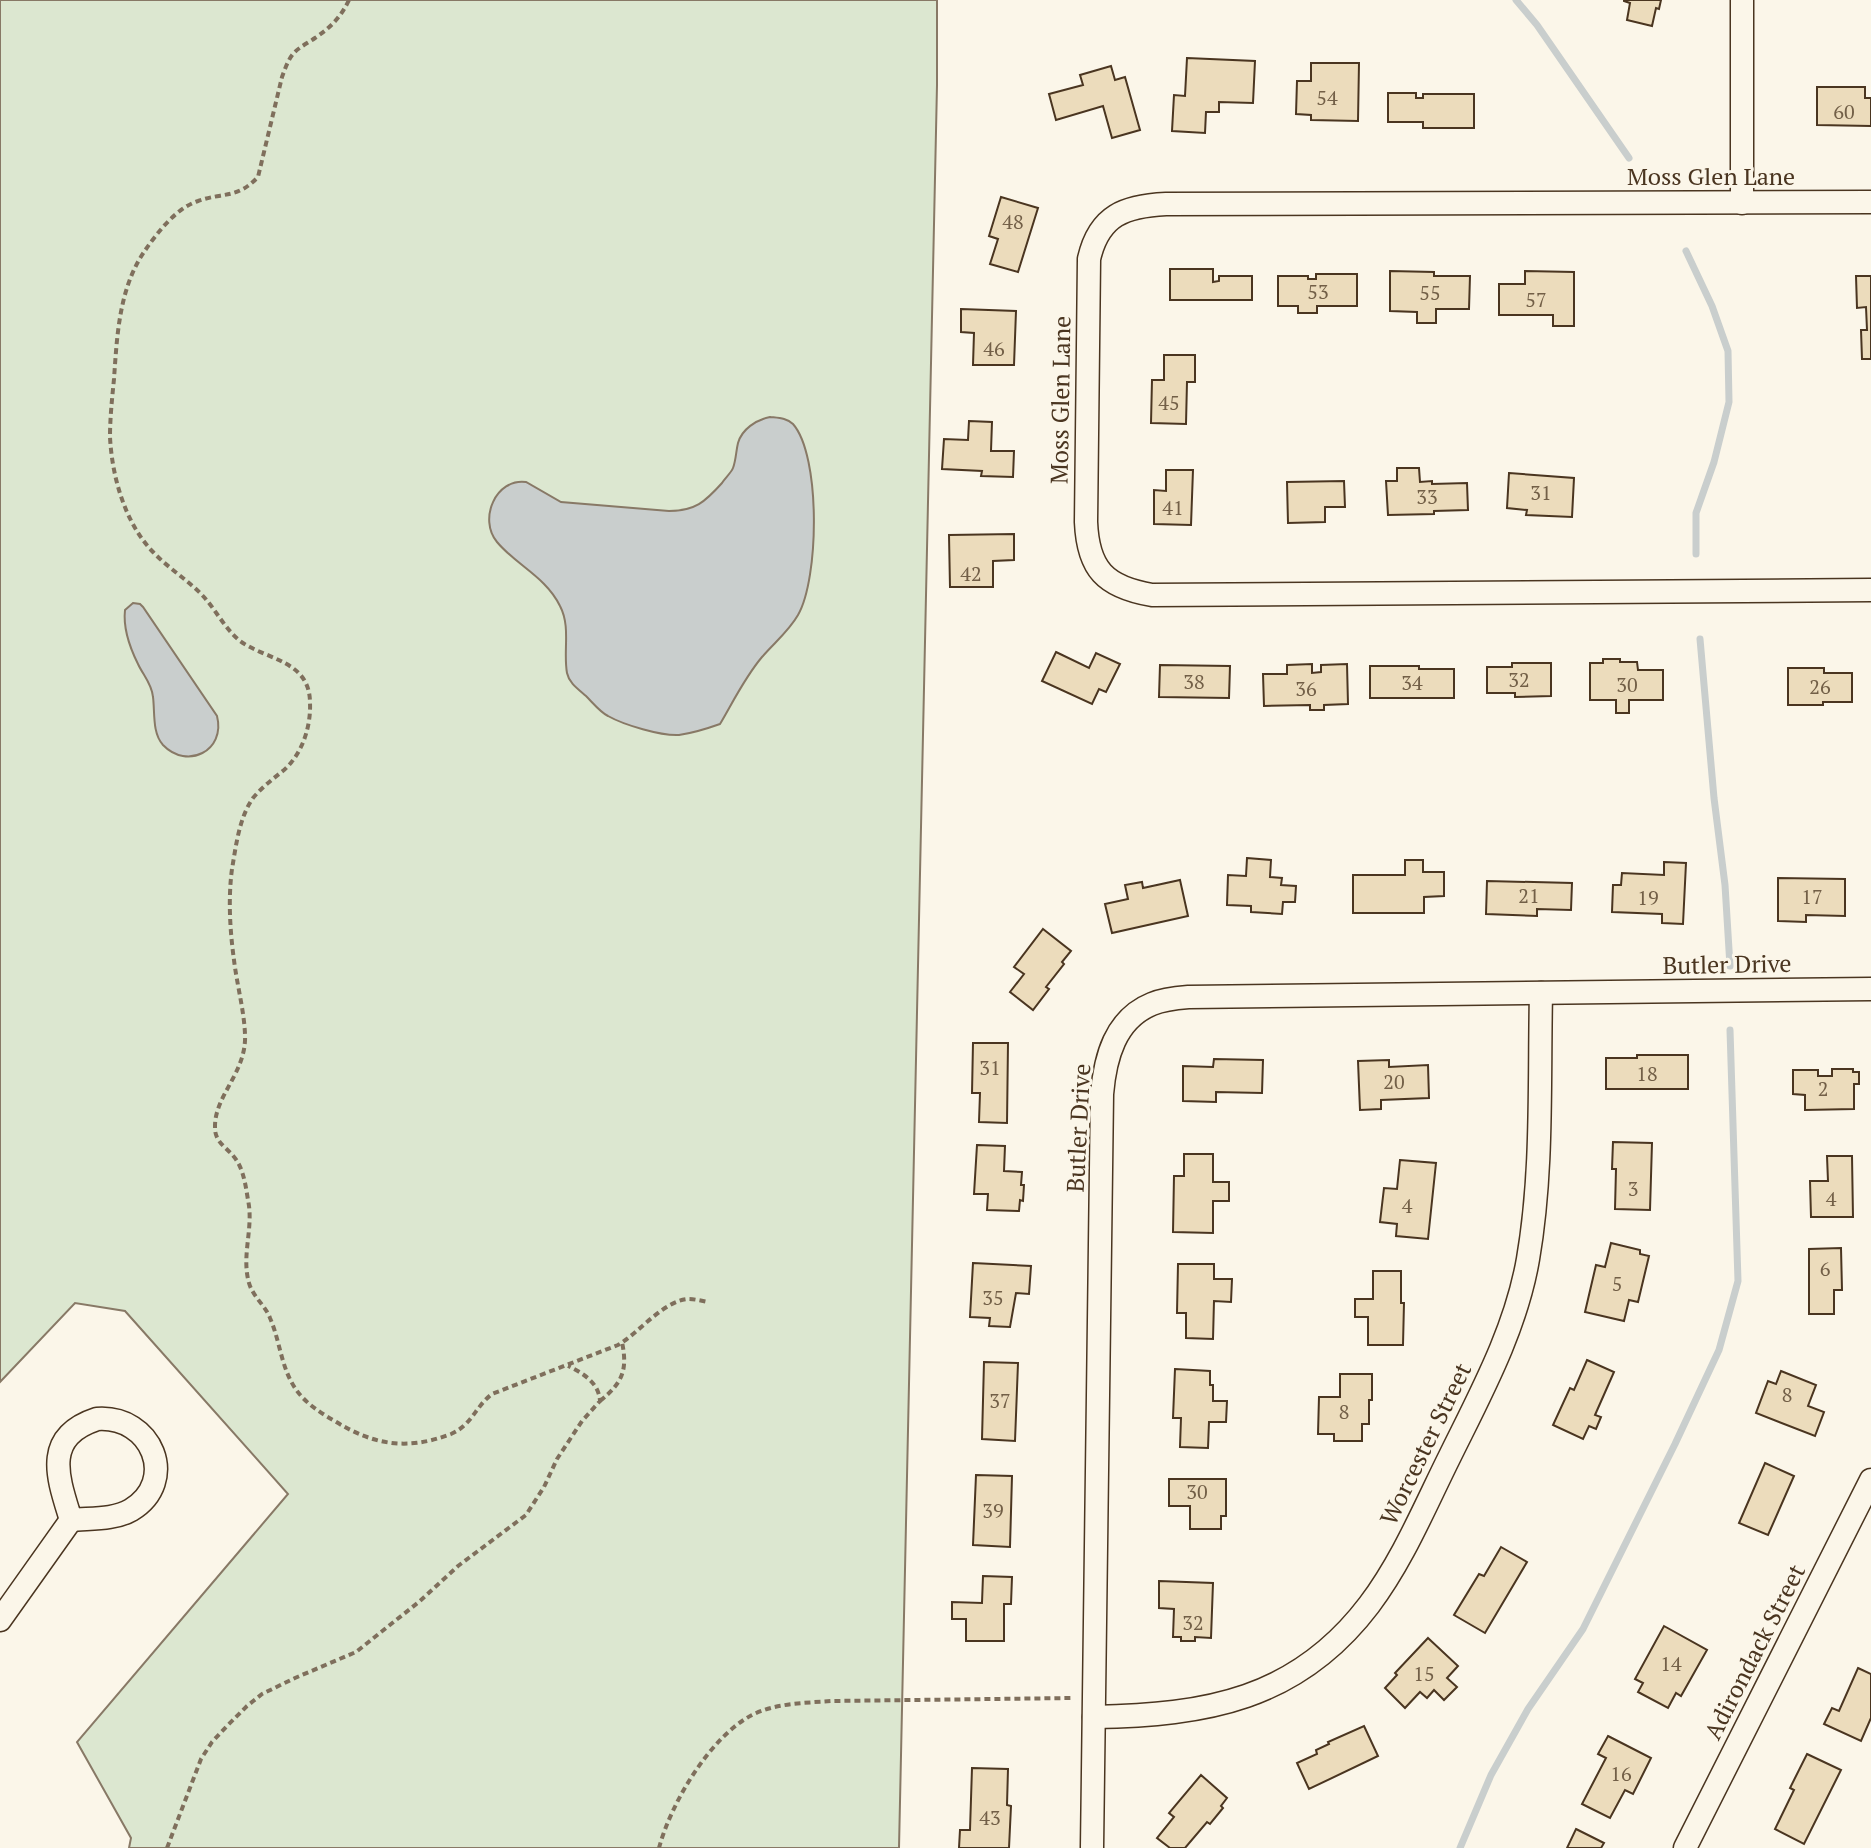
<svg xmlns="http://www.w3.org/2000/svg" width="1871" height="1848" font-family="'PT Serif',serif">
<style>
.green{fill:#dce7d0;stroke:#887966;stroke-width:2}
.water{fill:#c9cecd;stroke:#887966;stroke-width:2}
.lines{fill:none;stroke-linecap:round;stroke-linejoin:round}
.stream{stroke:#c9cecd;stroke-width:7}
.building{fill:#ecdcbc;stroke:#4a3520;stroke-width:2}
.street-casing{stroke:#4a3520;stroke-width:25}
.path{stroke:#7f6f5c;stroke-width:4;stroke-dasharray:6 4;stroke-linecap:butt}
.street{stroke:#fbf6e9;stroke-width:22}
.labels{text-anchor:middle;stroke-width:6;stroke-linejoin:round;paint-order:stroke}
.number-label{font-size:20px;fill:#725f47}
.street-label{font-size:24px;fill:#4a3520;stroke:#fbf6e9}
</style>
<rect width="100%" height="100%" fill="#fbf6e9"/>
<!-- green -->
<path class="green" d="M0,0H937V85L899,1848H129L131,1838L77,1742L288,1494L125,1311L75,1303L0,1382Z"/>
<!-- water -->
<g class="water">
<path d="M770,417C779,418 787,418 793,424C821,456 819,579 798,615C789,631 774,643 762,657C745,677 733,702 720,724C706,729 693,733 679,735C661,736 624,725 608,716C600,712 593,703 586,696C578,689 569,683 567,673C563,651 571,627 560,606C546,577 516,565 497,542C478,519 496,478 526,482L561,502L669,511C695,511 705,502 722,483C725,478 731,473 733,468C736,460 736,451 738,443C742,429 756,420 770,417Z"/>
<path d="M133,603L140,604L143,607L217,716C226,751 187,770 163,745C152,733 155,712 153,697C152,684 143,675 138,664C130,648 123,628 125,610Z"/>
</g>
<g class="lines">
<!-- stream -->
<g class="stream">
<path d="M1516,0L1537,25L1629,158"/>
<path d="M1686,251L1712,306L1728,351L1729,402L1714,462L1696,513V554"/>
<path d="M1700,639L1714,798L1725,885L1730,966"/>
<path d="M1460,1848L1491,1775L1528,1709L1583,1629L1675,1444L1719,1350L1738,1281L1730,1030"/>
</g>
</g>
<!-- building -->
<g class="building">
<path d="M1624,0H1661L1659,9L1656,8L1652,26L1627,20L1630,3L1624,1Z"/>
<path d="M1187,58L1255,61L1253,103L1219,102V112H1206L1205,133L1172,131L1174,95L1185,96Z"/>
<path d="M1311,63H1359L1358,121L1311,120V115L1296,114L1297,81H1311Z"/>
<path d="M1111,66L1115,80L1125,77L1140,130L1112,138L1103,106L1056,120L1049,94L1083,85L1080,75Z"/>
<path d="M1817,87H1865V98H1871V126L1817,125Z"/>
<path d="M1388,93H1416V98H1423V94H1474V128H1423V122H1388Z"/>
<path d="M1001,197L1038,208L1018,272L990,264L998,239L989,236Z"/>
<path d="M1170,269H1213V282L1219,281V276H1252V300H1170Z"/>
<path d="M1390,271L1434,272V276H1470L1469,309H1436V323H1417V312L1390,311Z"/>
<path d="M1525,271L1574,272V326H1553V315H1499V284H1525Z"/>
<path d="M1316,274H1357V306H1317V313H1298V306H1278V276H1308V279H1316Z"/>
<path d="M1856,276H1871V359H1862L1861,330H1867L1866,307L1857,308Z"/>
<path d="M961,309L1016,311L1014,365H973L974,333L961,332Z"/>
<path d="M1164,355H1195V382H1187L1186,424L1151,423L1152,380H1164Z"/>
<path d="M969,421L992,422L991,451H1014L1013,477L981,476L982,471L942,469L944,439L968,440Z"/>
<path d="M1397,468H1419L1420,482L1432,481V484L1467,483L1468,510L1434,511V514L1388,515L1386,481H1397Z"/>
<path d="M1166,470H1193L1191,525L1154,524V490L1166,491Z"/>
<path d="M1509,473L1574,478L1572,517L1526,515L1527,510L1507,508Z"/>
<path d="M1344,481L1345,507H1325V522L1288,523L1287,482Z"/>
<path d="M1014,534V560L993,561V587H950L949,535Z"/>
<path d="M1056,652L1089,668L1096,653L1120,664L1106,692L1099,689L1092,704L1042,681Z"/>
<path d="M1603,659H1620V662H1637L1638,670H1663V700H1629V713H1616V700H1590V663H1603Z"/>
<path d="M1512,663H1551V696L1515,697V693H1487V667H1512Z"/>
<path d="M1312,664V673L1321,672V665L1347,664L1348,704L1324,705V710H1310V705L1264,706L1263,674H1287V665Z"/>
<path d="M1160,665L1230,666L1229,698L1159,697Z"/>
<path d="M1370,666H1419V669H1454V698H1370Z"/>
<path d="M1788,668H1824V673H1852V702H1823V705H1788Z"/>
<path d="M1247,858L1271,860L1270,877L1282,878L1281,885L1296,886L1295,902H1283L1282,914L1251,912V906L1227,905L1228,875L1246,876Z"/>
<path d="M1405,860H1423V872H1444V896L1424,897V913H1353V875H1405Z"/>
<path d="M1664,862L1686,863L1683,924L1662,923V914L1612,912L1613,885H1621L1622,873L1664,875Z"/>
<path d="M1778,878L1845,879V916L1806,915V922L1778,921Z"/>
<path d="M1180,880L1188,916L1112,933L1105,904L1128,899L1125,885L1142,882L1143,888Z"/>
<path d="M1487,881L1572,883L1571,910L1537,909V916L1486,914Z"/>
<path d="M1043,929L1071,951L1062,962L1064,964L1046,987L1049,989L1033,1010L1010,992L1024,974L1014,967Z"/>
<path d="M973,1043H1008L1007,1123L979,1122L980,1093H972Z"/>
<path d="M1637,1055H1688V1089H1606V1058H1637Z"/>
<path d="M1214,1059L1263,1060L1262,1093L1216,1092V1102L1183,1101V1066L1213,1067Z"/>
<path d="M1389,1060V1067L1428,1065L1429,1098L1381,1100V1109L1360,1110L1358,1061Z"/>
<path d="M1832,1069H1853V1072H1859V1084H1854V1109L1805,1110V1095L1793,1094V1070H1818V1076H1832Z"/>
<path d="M1613,1142L1652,1143L1650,1210L1615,1209L1616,1169H1612Z"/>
<path d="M977,1145L1005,1146L1004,1171L1022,1172L1021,1185H1024L1023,1201L1020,1200L1019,1211L987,1210L988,1194H974Z"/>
<path d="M1184,1154H1213V1182H1229V1201H1213V1233L1173,1232L1174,1176H1184Z"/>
<path d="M1827,1156H1852L1853,1217H1811L1810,1181H1828Z"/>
<path d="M1400,1160L1436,1163L1428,1239L1396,1236L1397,1224L1380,1222L1384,1188L1397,1189Z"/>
<path d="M1611,1243L1640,1250V1254L1649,1256L1638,1302L1629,1300L1624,1321L1585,1312L1596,1265L1605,1267Z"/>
<path d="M1841,1248L1842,1290H1834V1314H1809V1249Z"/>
<path d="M973,1263L1031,1266L1029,1294L1016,1293L1010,1327L989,1326L990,1318L970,1317Z"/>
<path d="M1178,1264H1214V1279H1232L1231,1302L1214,1301L1213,1339L1186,1338V1313H1177Z"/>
<path d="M1373,1271H1401V1303H1404L1403,1345H1368V1317H1355V1299H1373Z"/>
<path d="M1587,1360L1614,1372L1595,1415L1601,1417L1596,1429L1589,1426L1583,1439L1553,1425L1570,1388L1574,1390Z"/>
<path d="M984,1362L1018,1363L1015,1441L982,1439Z"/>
<path d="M1175,1369L1210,1371V1385H1213V1401H1227L1226,1422H1209L1208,1448L1180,1447L1181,1418H1173Z"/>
<path d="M1781,1371L1816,1385L1808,1406L1824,1412L1815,1436L1756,1413L1768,1381L1776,1384Z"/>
<path d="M1340,1374H1372V1400H1369V1424H1362V1441H1334V1434H1318L1319,1397H1340Z"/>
<path d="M1765,1463L1794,1476L1768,1535L1739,1523Z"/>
<path d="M976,1475L1012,1476L1010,1547L973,1545Z"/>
<path d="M1169,1479H1226V1516H1221V1529H1190V1506H1169Z"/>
<path d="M1501,1547L1527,1562L1485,1633L1454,1615L1479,1574L1484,1576Z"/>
<path d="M983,1576L1012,1577L1011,1604H1004V1641H966V1619H952V1602L982,1603Z"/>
<path d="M1159,1581L1213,1583L1211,1638L1195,1637V1641H1181V1637H1173L1174,1609L1159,1608Z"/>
<path d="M1664,1626L1707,1650L1681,1696L1676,1693L1668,1708L1638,1692L1643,1683L1635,1679Z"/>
<path d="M1428,1638L1458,1666L1447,1678L1457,1687L1444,1700L1434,1690L1427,1698L1420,1692L1405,1708L1385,1688L1397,1675L1395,1673Z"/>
<path d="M1858,1668L1871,1674V1718L1861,1741L1824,1724L1832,1708L1839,1711Z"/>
<path d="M1364,1726L1378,1756L1309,1789L1297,1763L1317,1754L1316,1750L1329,1744L1328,1742Z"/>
<path d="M1608,1736L1651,1758L1633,1794L1625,1790L1610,1818L1582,1804L1606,1758L1598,1754Z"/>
<path d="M1807,1754L1841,1770L1804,1844L1775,1829L1794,1790L1790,1788Z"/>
<path d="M972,1768L1008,1769L1007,1805L1011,1806L1009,1848H959L960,1830H970Z"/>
<path d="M1201,1775L1227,1798L1221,1806L1223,1808L1210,1824L1207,1822L1185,1848H1170L1157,1838L1174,1817L1169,1813Z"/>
<path d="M1576,1829L1604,1843L1601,1848H1567Z"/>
</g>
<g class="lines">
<defs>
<g id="street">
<path d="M1871,202L1166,204C1125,206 1099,215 1089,259L1086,522C1088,569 1105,587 1152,595L1871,590"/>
<path d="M1742,203V0"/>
<path d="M97,1419C152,1415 179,1481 131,1510C114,1520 90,1518 71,1520C58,1478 42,1437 97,1419Z"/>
<path d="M0,1620L71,1520"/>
<path d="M1094,1717C1206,1715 1297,1700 1369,1605C1403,1560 1425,1506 1450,1456C1481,1393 1516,1329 1528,1259C1543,1172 1539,1082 1541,993"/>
<path d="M1092,1848L1102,1094C1105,1058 1115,1019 1152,1004C1164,999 1177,998 1189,997L1871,989"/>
<path d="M1685,1848L1871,1480"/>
</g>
</defs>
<!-- street casing -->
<use href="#street" class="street-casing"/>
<!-- path -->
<g class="path">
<path d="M349,0C341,17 330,28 315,38C308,43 299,47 293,54C288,60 285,69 282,77L258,177C237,199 224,192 198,201C176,208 157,233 144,252C119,289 117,336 114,379C112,399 110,418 110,437C112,477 125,523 153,552C168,568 188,580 203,596C216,610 225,629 240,641C266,660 310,660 310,703C311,727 302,754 284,770C273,779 262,787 253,798C239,818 236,846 232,869C228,899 230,931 234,960C237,985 244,1010 245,1034C247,1073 214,1095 215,1128C215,1144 229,1148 237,1161C244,1172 246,1188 248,1200C254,1228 241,1255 249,1283C253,1297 265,1305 270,1318C280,1341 281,1367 295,1388C304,1402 319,1412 333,1420C373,1445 406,1451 451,1434C472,1425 475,1407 492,1394L618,1345C640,1332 663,1301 688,1299C695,1299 702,1301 708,1302"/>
<path d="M600,1401C622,1383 628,1371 622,1342"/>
<path d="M167,1848L201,1759L212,1742L227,1726L247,1706L262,1694L295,1678L356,1652L420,1601L458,1566L526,1515L544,1487L557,1459L582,1421L600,1401C599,1383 583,1373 568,1366"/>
<path d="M659,1848C671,1803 710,1737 752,1715C776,1703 805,1703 831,1701L1073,1698"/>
</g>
<!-- street -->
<use href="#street" class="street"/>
</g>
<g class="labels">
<!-- number labels -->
<g class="number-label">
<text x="1327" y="105">54</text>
<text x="1844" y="119">60</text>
<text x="1013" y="229">48</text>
<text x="1318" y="299">53</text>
<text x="1430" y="300">55</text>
<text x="1536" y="307">57</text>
<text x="994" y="356">46</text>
<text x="1169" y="410">45</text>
<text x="1541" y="500">31</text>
<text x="1427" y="504">33</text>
<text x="1173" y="515">41</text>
<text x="971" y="581">42</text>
<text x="1519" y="687">32</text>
<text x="1194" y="689">38</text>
<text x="1412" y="690">34</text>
<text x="1627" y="692">30</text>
<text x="1820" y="694">26</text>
<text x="1306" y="696">36</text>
<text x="1529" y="903">21</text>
<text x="1812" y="904">17</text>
<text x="1648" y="905">19</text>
<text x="990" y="1075">31</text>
<text x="1647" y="1081">18</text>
<text x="1394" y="1089">20</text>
<text x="1823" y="1096">2</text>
<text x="1633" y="1196">3</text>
<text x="1831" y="1206">4</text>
<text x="1407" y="1213">4</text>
<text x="1825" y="1276">6</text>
<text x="1617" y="1291">5</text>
<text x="993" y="1305">35</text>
<text x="1787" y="1402">8</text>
<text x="1000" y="1408">37</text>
<text x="1344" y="1419">8</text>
<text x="1197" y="1499">30</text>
<text x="993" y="1518">39</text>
<text x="1193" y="1630">32</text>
<text x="1671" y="1671">14</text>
<text x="1424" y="1681">15</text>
<text x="1621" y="1781">16</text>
<text x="990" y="1825">43</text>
</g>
<!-- street labels -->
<g class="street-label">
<text x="1711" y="185">Moss Glen Lane</text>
<text transform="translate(1061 400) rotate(-89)" y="8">Moss Glen Lane</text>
<text transform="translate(1727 965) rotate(-1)" y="8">Butler Drive</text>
<text transform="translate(1079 1128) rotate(-87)" y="8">Butler Drive</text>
<text transform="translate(1426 1444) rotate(-64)" y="8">Worcester Street</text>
<text transform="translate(1755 1652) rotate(-63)" y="8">Adirondack Street</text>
</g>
</g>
</svg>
